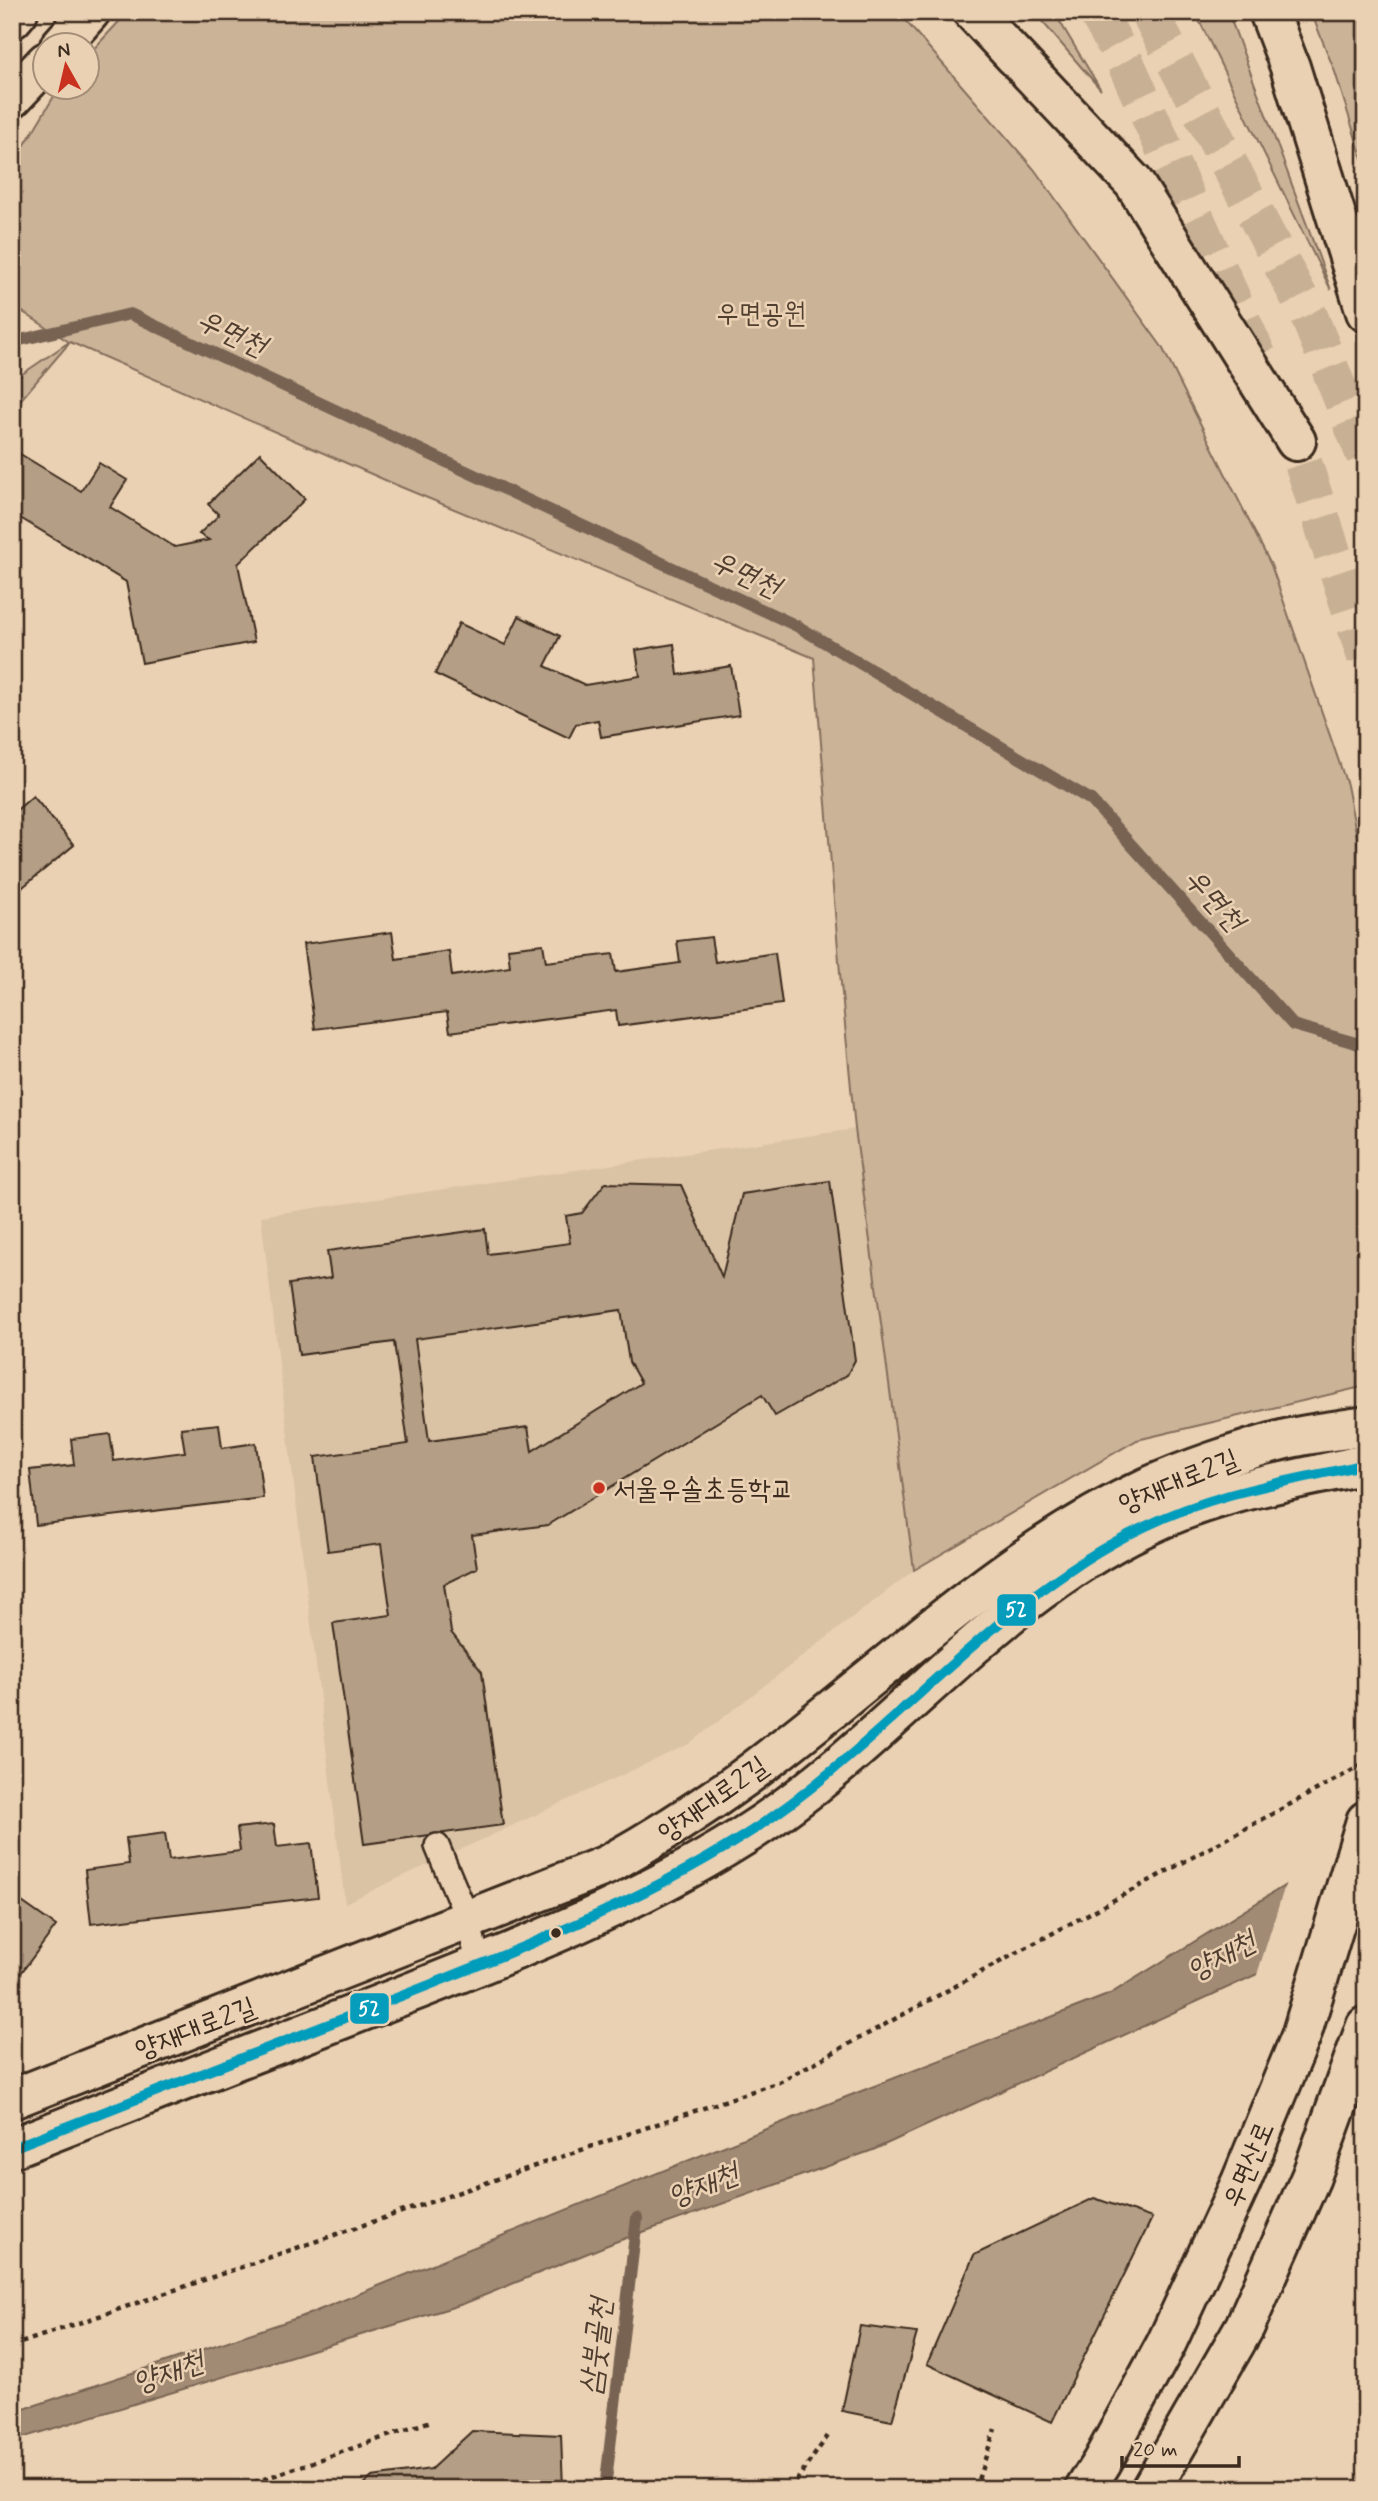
<svg xmlns="http://www.w3.org/2000/svg" width="1378" height="2501" font-family="Mynerve,'Poor Story',sans-serif">
<style>
.built{fill:#dac2a5}
.green{fill:#cbb398;stroke:#836e5b;stroke-width:2}
.water{fill:#a18b74;stroke:#786452;stroke-width:2}
.pier{fill:#ebd1b3}
.lines{fill:none;stroke-linecap:round;stroke-linejoin:round}
.stream{stroke:#786452;stroke-width:12}
.building{fill:#b49e85;stroke:#3b2a1e;stroke-width:2;fill-rule:evenodd}
.highway-tunnel{stroke:#c8b095;stroke-width:38;stroke-dasharray:38 19;stroke-linecap:butt}
.lane-casing{stroke:#3b2a1e;stroke-width:28}
.secondary-casing{stroke:#3b2a1e;stroke-width:44}
.primary-casing{stroke:#3b2a1e;stroke-width:44}
.highway-casing{stroke:#3b2a1e;stroke-width:44}
.path{stroke:#3b2a1e;stroke-width:4.5;stroke-dasharray:5 5;stroke-linecap:butt}
.lane{stroke:#ebd1b3;stroke-width:23}
.secondary{stroke:#ebd1b3;stroke-width:38}
.primary{stroke:#ebd1b3;stroke-width:38}
.highway{stroke:#ebd1b3;stroke-width:38}
.bus-1-casing{stroke:#ebd1b3;stroke-width:16}
.bus-1{stroke:#069cbc;stroke-width:10}
.poi-dot{fill:#c8321e;stroke:#ebd1b3;stroke-width:2.5}
.bus-dot{fill:#3b2a1e;stroke:#ebd1b3;stroke-width:2.5}
.labels{text-anchor:middle;stroke-width:5;stroke-linejoin:round;paint-order:stroke}
.park-label{font-size:28px;fill:#513f30;stroke:#ebd1b3}
.street-label{font-size:28px;fill:#3b2a1e;stroke:#ebd1b3}
.poi-label{font-size:28px;fill:#3b2a1e;stroke:#ebd1b3;text-anchor:start}
.water-label{font-size:30px;font-style:italic;fill:#4f3d2f;stroke:#ebd1b3}
.line-badge{stroke:#ebd1b3;stroke-width:2.5}
.badge-label{font-size:19px;text-anchor:middle;font-weight:bold;fill:#fff}
</style>
<rect width="100%" height="100%" fill="#ebd1b3"/>
<filter id="ink" filterUnits="userSpaceOnUse"><feTurbulence type="fractalNoise" baseFrequency=".0143" numOctaves="2"/><feDisplacementMap in="SourceGraphic" scale="14" xChannelSelector="R" yChannelSelector="G"/><feConvolveMatrix kernelMatrix="1 2 1 2 8 2 1 2 1" color-interpolation-filters="sRGB"/></filter>
<g filter="url(#ink)">
<!-- built -->
<path class="built" d="M855,1129L914,1570L689,1744L345,1903L261,1216Z"/>
<!-- green -->
<g class="green">
<path d="M128,12H898L1034,169L1162,347L1271,565L1347,785L1366,885V1386L1137,1440L914,1570L855,1129L840,973L814,658L401,487L70,342L12,410V381L69,342L12,305V166L59,88H88V55Z"/>
<path d="M1034,12H1054L1101,90Z"/>
<path d="M1195,12H1228L1331,290Z"/>
<path d="M1311,12H1366V171L1335,72Z"/>
</g>
<!-- water -->
<path class="water" d="M1366,1835L1264,1971L873,2150L615,2242L463,2304L12,2441V2413L309,2314L823,2106L1110,1994Z"/>
<!-- pier -->
<path class="pier" d="M1366,1831V1925L1256,1978L1287,1879Z"/>
<g class="lines">
<!-- stream -->
<g class="stream">
<path d="M12,342L130,314L797,626L1091,800L1293,1025L1366,1046"/>
<path d="M605,2489L637,2218"/>
</g>
</g>
<!-- building -->
<g class="building">
<path d="M12,449L81,491L99,463L127,480L110,507L175,547L209,540L199,534L219,515L208,504L260,453L305,499L238,564L254,642L142,663L126,582L12,513Z"/>
<path d="M519,616L560,636L545,666L585,685L640,676L636,650L674,644L678,675L731,666L739,715L601,737L598,720L576,724L569,738L435,674L459,623L505,645Z"/>
<path d="M33,796L74,845L12,896V814Z"/>
<path d="M392,932L396,959L449,951L452,976L510,967L508,948L543,944L546,962L613,954L616,972L680,963L677,941L711,937L715,962L775,953L782,1004L618,1026L616,1010L450,1032L447,1012L315,1029L303,944Z"/>
<path d="M830,1181L855,1360L847,1375L775,1416L762,1395L548,1525L472,1535L477,1568L444,1584L451,1632L482,1672L503,1825L364,1844L333,1623L391,1615L381,1544L328,1551L315,1457L408,1444L394,1342L299,1355L289,1284L331,1278L327,1251L485,1229L488,1254L570,1243L566,1216L582,1213L605,1183L681,1185L722,1277L742,1194ZM621,1310L629,1362L641,1383L532,1451L528,1427L429,1441L415,1339Z"/>
<path d="M219,1424L222,1448L256,1443L263,1498L36,1525L30,1470L74,1465L71,1439L110,1434L114,1461L185,1452L181,1428Z"/>
<path d="M274,1824L277,1847L311,1843L318,1897L91,1924L85,1870L129,1864L126,1838L165,1833L169,1860L240,1851L237,1828Z"/>
<path d="M12,1895L56,1926L12,1985Z"/>
<path d="M1094,2198L1152,2218L1052,2422L927,2364L974,2255Z"/>
<path d="M860,2326L917,2333L892,2421L842,2411Z"/>
<path d="M472,2431L561,2435L563,2489H359L372,2477L431,2469Z"/>
</g>
<g class="lines">
<!-- highway-tunnel -->
<g class="highway-tunnel">
<path d="M1097,12L1126,64L1259,359"/>
<path d="M1149,12L1309,316L1366,458"/>
<path d="M1282,411L1296,441L1366,657"/>
</g>
<defs>
<path id="lane" d="M437,1846L468,1920L479,1965"/>
<g id="secondary">
<path d="M60,46L90,12"/>
<path d="M12,98L46,62"/>
<path d="M12,2099L607,1865C655,1838 701,1809 745,1777C878,1679 996,1558 1148,1487C1186,1470 1241,1451 1282,1440C1309,1433 1338,1431 1366,1426"/>
<path d="M12,2148C137,2099 261,2050 386,2002C508,1954 631,1907 742,1837C886,1747 990,1600 1144,1527C1218,1491 1287,1482 1366,1464"/>
</g>
<path id="primary" d="M12,19L18,12"/>
<g id="highway">
<path d="M973,12L1134,183L1296,441"/>
<path d="M1269,12L1290,67L1366,312"/>
<path d="M1085,2489L1102,2462L1166,2344L1241,2182L1301,2036L1366,1821"/>
<path d="M1151,2489L1245,2326L1311,2177L1366,2026"/>
</g>
</defs>
<!-- lane casing -->
<use href="#lane" class="lane-casing"/>
<!-- secondary casing -->
<use href="#secondary" class="secondary-casing"/>
<!-- primary casing -->
<use href="#primary" class="primary-casing"/>
<!-- highway casing -->
<use href="#highway" class="highway-casing"/>
<!-- path -->
<g class="path">
<path d="M12,2346L779,2082L1366,1763"/>
<path d="M235,2489L431,2421"/>
<path d="M790,2489L830,2433"/>
<path d="M975,2489L995,2429"/>
</g>
<!-- lane -->
<use href="#lane" class="lane"/>
<!-- secondary -->
<use href="#secondary" class="secondary"/>
<!-- primary -->
<use href="#primary" class="primary"/>
<!-- highway -->
<use href="#highway" class="highway"/>
<defs>
<path id="bus-1" d="M12,2148C137,2099 261,2050 386,2002C508,1954 631,1907 742,1837C886,1747 990,1600 1144,1527C1218,1491 1287,1482 1366,1464"/>
</defs>
<!-- bus-1 casing -->
<use href="#bus-1" class="bus-1-casing"/>
<!-- bus-1 -->
<use href="#bus-1" class="bus-1"/>
</g>
</g>
<!-- markers -->
<circle class="poi-dot" cx="599" cy="1488" r="7"/>
<circle class="bus-dot" cx="556" cy="1933" r="6"/>
<g class="labels">
<!-- park labels -->
<g class="park-label">
<text x="761" y="322">우면공원</text>
</g>
<!-- street labels -->
<g class="street-label">
<text transform="translate(1178 1480) rotate(-22)" y="10">양재대로2길</text>
<text transform="translate(712 1798) rotate(-35)" y="10">양재대로2길</text>
<text transform="translate(195 2027) rotate(-21)" y="10">양재대로2길</text>
<text transform="translate(1247 2164) rotate(-67)" y="10">우면산로</text>
</g>
<!-- poi labels -->
<g class="poi-label">
<text x="613" y="1498">서울우솔초등학교</text>
</g>
<!-- water labels -->
<g class="water-label">
<text transform="translate(232 332) rotate(25)" y="10">우면천</text>
<text transform="translate(746 573) rotate(25)" y="10">우면천</text>
<text transform="translate(1215 899) rotate(48)" y="10">우면천</text>
<text transform="translate(1221 1955) rotate(-28)" y="10">양재천</text>
<text transform="translate(703 2184) rotate(-21)" y="10">양재천</text>
<text transform="translate(595 2346) rotate(-83)" y="10">삼붓골천</text>
<text transform="translate(168 2371) rotate(-19)" y="10">양재천</text>
</g>
</g>
<g class="line-badge">
<rect x="996" y="1593" width="41" height="34" rx="7" fill="#069cbc"/>
<rect x="349" y="1992" width="41" height="33" rx="7" fill="#069cbc"/>
</g>
<g class="badge-label">
<text x="1016" y="1616">52</text>
<text x="369" y="2015">52</text>
</g>
<!-- margin -->
<rect width="1378" height="2501" fill="none" stroke="#ebd1b3" stroke-width="42"/>
<rect x="21" y="21" width="1336" height="2459" fill="none" stroke="#3b2a1e" stroke-width="2.5" filter="url(#ink)"/>
<!-- north arrow -->
<g transform="translate(66 66) rotate(352)"><circle r="33" fill="#ebd1b3" stroke="#a58e77" stroke-width="2"/>
<path d="M0-5L12 26L0 18L-12 26Z" fill="#c8321e"/>
<text y="-10" font-size="19" font-weight="bold" text-anchor="middle" fill="#3b2a1e">N</text>
</g>
<!-- scale -->
<path d="M1122 2456v10h117v-10" fill="none" stroke="#3b2a1e" stroke-width="3.5"/>
<text x="1133" y="2456" font-size="21" fill="#3b2a1e" stroke="#ebd1b3" stroke-width="5" paint-order="stroke">20 m</text>
</svg>
